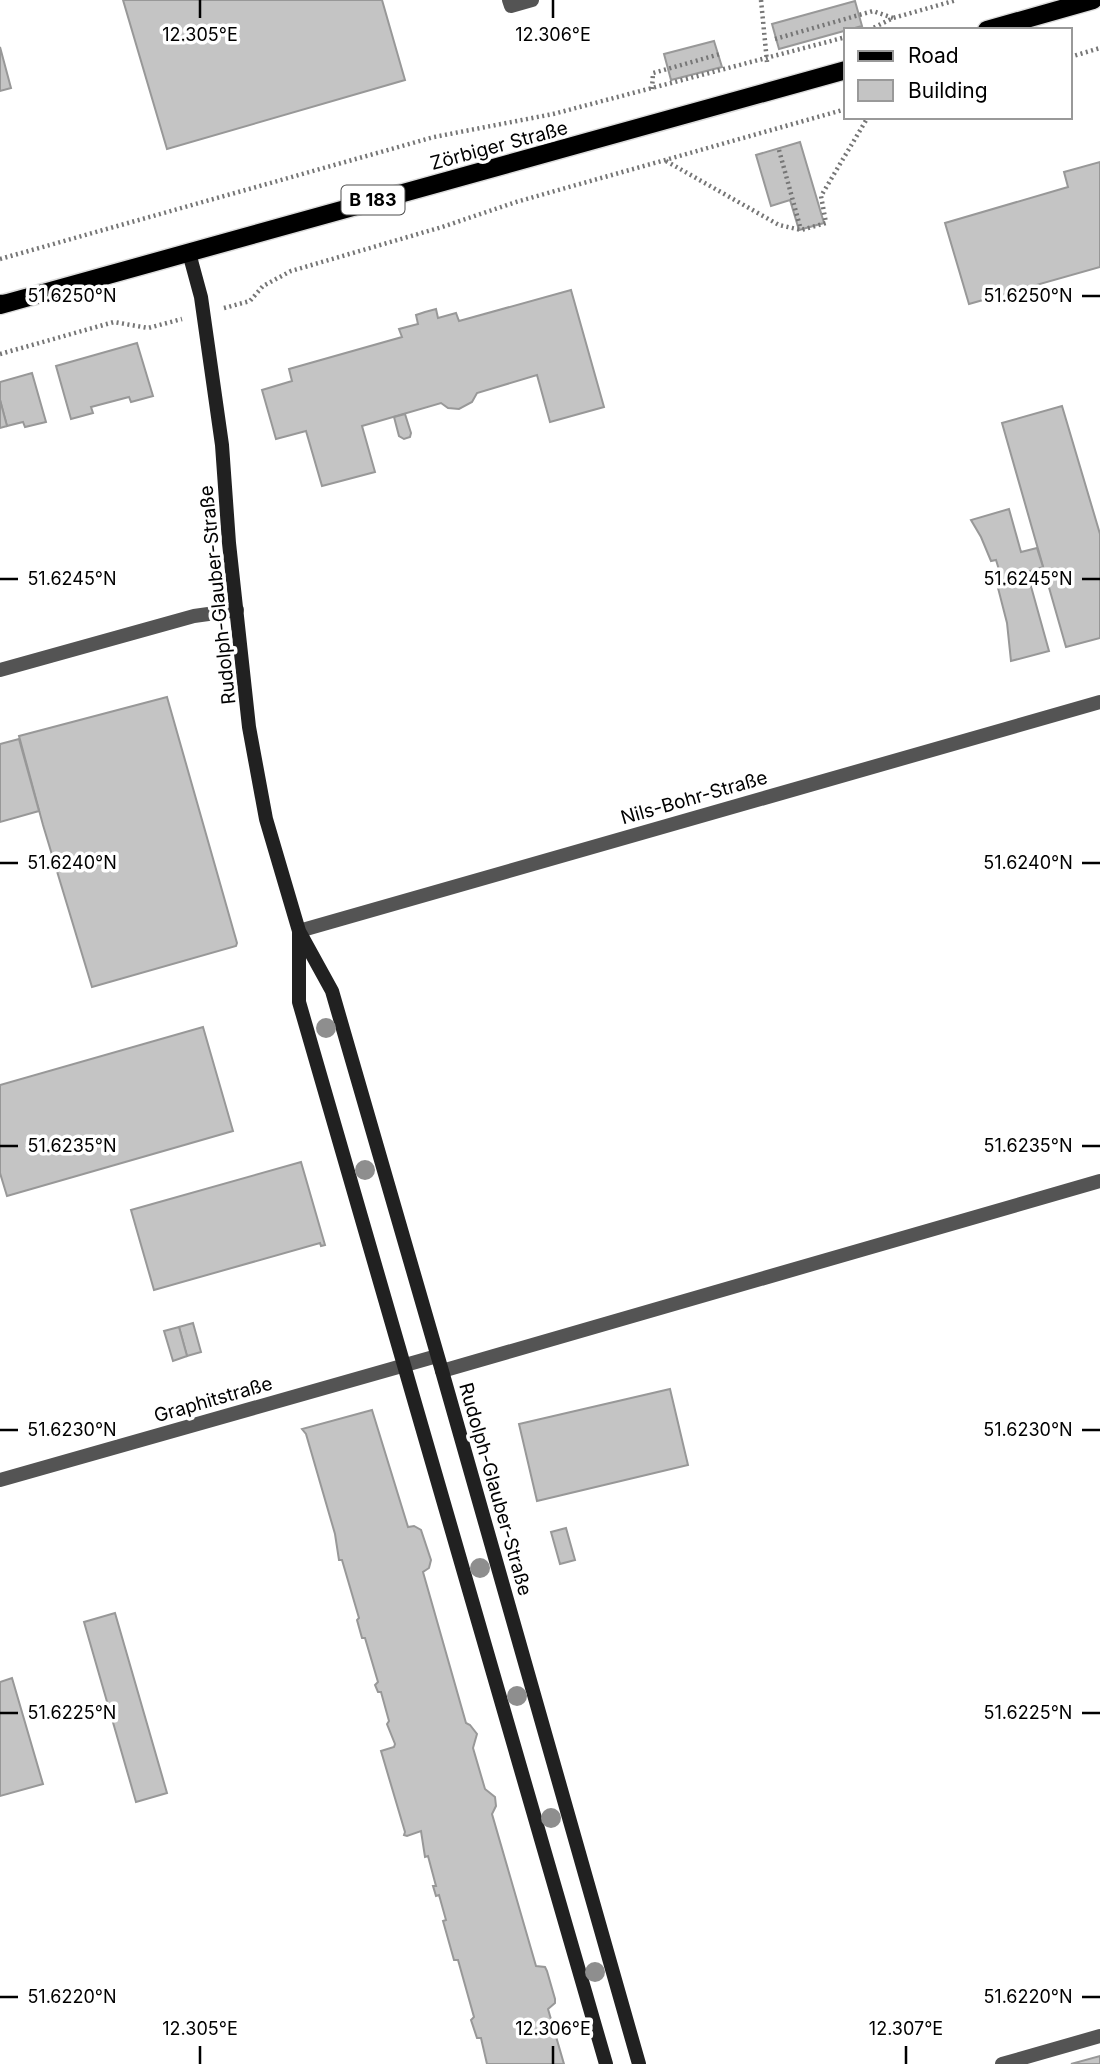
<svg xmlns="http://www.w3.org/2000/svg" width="1100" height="2064" font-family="Inter,sans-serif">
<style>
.building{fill:#c4c4c4;stroke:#989898;stroke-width:2}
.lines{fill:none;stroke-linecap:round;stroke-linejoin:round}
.primary-casing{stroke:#dbdbdb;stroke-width:21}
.path{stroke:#767676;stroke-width:4.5;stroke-dasharray:2 3.5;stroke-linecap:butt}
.lane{stroke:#545454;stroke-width:14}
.street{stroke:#545454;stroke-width:14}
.secondary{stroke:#212121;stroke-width:14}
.primary{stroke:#000;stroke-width:18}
.tree{fill:#8e8e8e}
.ticks{fill:none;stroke:#000;stroke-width:2.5}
.labels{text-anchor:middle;stroke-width:7;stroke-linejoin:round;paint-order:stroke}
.shield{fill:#fff;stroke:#4c4c4c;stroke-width:2}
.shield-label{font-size:18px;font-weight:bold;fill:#000}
.street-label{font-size:19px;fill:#000;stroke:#fff}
.ticks-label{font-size:18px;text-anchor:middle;fill:#000;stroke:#fff;stroke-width:7;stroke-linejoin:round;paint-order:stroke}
</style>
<rect width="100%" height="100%" fill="#fff"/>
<!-- building -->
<g class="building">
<path d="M123,0H382L405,80L167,149Z"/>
<path d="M855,1L862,26L779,49L772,24Z"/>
<path d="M714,41L722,67L671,80L664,54Z"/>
<path d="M0,47L11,88L0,91Z"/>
<path d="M800,142L824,223L799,230L790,200L771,206L756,155Z"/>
<path d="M1100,162V267L969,304L945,223L1068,187L1064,172Z"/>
<path d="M571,290L604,407L550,422L537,375L477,393L472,402L459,409L448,408L441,403L362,426L375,472L322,486L306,431L276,439L262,390L292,381L289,369L402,337L399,329L418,324L416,315L425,312L436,309L438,318L456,313L459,321Z"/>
<path d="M137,343L153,396L131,402L129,397L91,407L93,413L71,419L56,366Z"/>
<path d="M32,373L46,422L25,427L23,422L7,426L0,400V382Z"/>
<path d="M0,400L7,426L0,428Z"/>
<path d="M1062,406L1100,534V638L1066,647L1002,423Z"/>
<path d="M405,414L411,433L410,437L404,439L399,436L394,417Z"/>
<path d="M1009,509L1021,552L1037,548L1043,567L1027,572L1049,651L1011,661L1007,623L998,588L1004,586L996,560L991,561L981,537L971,520Z"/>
<path d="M167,697L237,943L236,946L92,987L43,825L19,736Z"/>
<path d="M19,739L39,811L0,822V744Z"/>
<path d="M203,1027L233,1131L7,1196L0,1173V1085Z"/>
<path d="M301,1162L325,1245L321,1246L320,1243L154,1290L131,1210Z"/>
<path d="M193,1323L201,1352L187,1356L179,1327Z"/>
<path d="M179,1327L187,1356L173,1361L164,1331Z"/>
<path d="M670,1389L688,1465L537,1501L519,1424Z"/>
<path d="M372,1410L408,1527L414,1526L421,1530L431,1560L429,1568L423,1572L466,1723L470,1725L477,1734L473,1748L485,1789L495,1797L496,1806L492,1814L536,1966L545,1967L547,1971L555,1999V2003L548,2009L564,2064H487L481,2038H477L471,2020L474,2017L458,1960H454L443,1921L446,1920L439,1895L436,1896L433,1886H436L428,1856L425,1857L421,1831L407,1836L404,1835L405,1832L381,1751L394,1747L395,1744L387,1724L389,1721L381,1692H378L375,1685L378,1682L365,1638H362L357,1620L359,1618L342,1560H339L335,1534L306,1434L302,1429Z"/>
<path d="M566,1528L575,1560L560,1564L551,1532Z"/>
<path d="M115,1613L167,1793L136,1802L84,1622Z"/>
<path d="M12,1678L43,1784L0,1796V1682Z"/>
<path d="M1100,2056V2064H1071Z"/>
</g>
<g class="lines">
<defs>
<g id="primary">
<path d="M987,30L1093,0"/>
<path d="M0,305L846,70"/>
</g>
</defs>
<!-- primary casing -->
<use href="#primary" class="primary-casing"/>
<!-- path -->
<g class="path">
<path d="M761,0L767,62"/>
<path d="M869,30L893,18L957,0"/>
<path d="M775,39L873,11L893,18"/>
<path d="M1070,57L1100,48"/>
<path d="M652,89L653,73L720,54"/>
<path d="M779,150L801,230"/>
<path d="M666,161L779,225L801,230L826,223L821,196L868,117"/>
<path d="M0,259L434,137L553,114L846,37"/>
<path d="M224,308L250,301L263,286L291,271L442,227L516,202L846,109"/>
<path d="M0,354L114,322L148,328L182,319"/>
</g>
<!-- lane -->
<g class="lane">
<path d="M509,0L511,6L532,0"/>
<path d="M1002,2064L1100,2036"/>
</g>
<!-- street -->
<g class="street">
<path d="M0,670L194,616L237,610"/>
<path d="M299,931L1100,702"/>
<path d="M442,1371L1100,1181"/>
<path d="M0,1480L437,1356"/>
</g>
<!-- secondary -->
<g class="secondary">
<path d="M189,253L201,297L222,445L229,543L249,727L266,819L299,931L332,991L442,1371L639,2064"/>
<path d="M299,932V1002L606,2064"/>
</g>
<!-- primary -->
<use href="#primary" class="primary"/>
</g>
<!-- trees -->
<g class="tree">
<circle cx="326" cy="1028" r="10"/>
<circle cx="365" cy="1170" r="10"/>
<circle cx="480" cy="1568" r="10"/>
<circle cx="517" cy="1696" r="10"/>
<circle cx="551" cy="1818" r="10"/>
<circle cx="595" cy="1972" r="10"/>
</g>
<!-- ticks -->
<path class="ticks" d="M200,0V18M553,0V18M0,296H18M1082,296H1100M0,579H18M1082,579H1100M0,863H18M1082,863H1100M0,1146H18M1082,1146H1100M0,1430H18M1082,1430H1100M0,1713H18M1082,1713H1100M0,1997H18M1082,1997H1100M200,2046V2064M553,2046V2064M906,2046V2064"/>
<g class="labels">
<!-- shield labels -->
<rect class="shield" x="341.5" y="185.5" width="63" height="29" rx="5"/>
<g class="shield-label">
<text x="373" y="206">B 183</text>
</g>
<!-- street labels -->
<g class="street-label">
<text transform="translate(499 145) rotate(-15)" y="7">Zörbiger Straße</text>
<text transform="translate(217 595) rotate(-96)" y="7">Rudolph-Glauber-Straße</text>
<text transform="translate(694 797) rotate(-16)" y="7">Nils-Bohr-Straße</text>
<text transform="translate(213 1399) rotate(-16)" y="7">Graphitstraße</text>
<text transform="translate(496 1489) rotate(74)" y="7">Rudolph-Glauber-Straße</text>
</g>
</g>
<g class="ticks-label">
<text x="200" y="41">12.305°E</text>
<text x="553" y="41">12.306°E</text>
<text x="72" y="302">51.6250°N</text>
<text x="1028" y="302">51.6250°N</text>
<text x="72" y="585">51.6245°N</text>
<text x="1028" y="585">51.6245°N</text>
<text x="72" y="869">51.6240°N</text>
<text x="1028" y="869">51.6240°N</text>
<text x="72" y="1152">51.6235°N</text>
<text x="1028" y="1152">51.6235°N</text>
<text x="72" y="1436">51.6230°N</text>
<text x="1028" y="1436">51.6230°N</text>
<text x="72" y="1719">51.6225°N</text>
<text x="1028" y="1719">51.6225°N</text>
<text x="72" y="2003">51.6220°N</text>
<text x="1028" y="2003">51.6220°N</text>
<text x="200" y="2035">12.305°E</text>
<text x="553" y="2035">12.306°E</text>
<text x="906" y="2035">12.307°E</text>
</g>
<!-- legend -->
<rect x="844" y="28" width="228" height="91" fill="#ffffff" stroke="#999999" stroke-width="2"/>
<rect x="858" y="51" width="35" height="10" fill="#000000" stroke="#999999" stroke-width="2"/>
<text x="908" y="63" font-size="21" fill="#000000">Road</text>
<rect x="858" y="80" width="35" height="21" fill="#c4c4c4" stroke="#999999" stroke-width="2"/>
<text x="908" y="98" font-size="21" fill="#000000">Building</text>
</svg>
